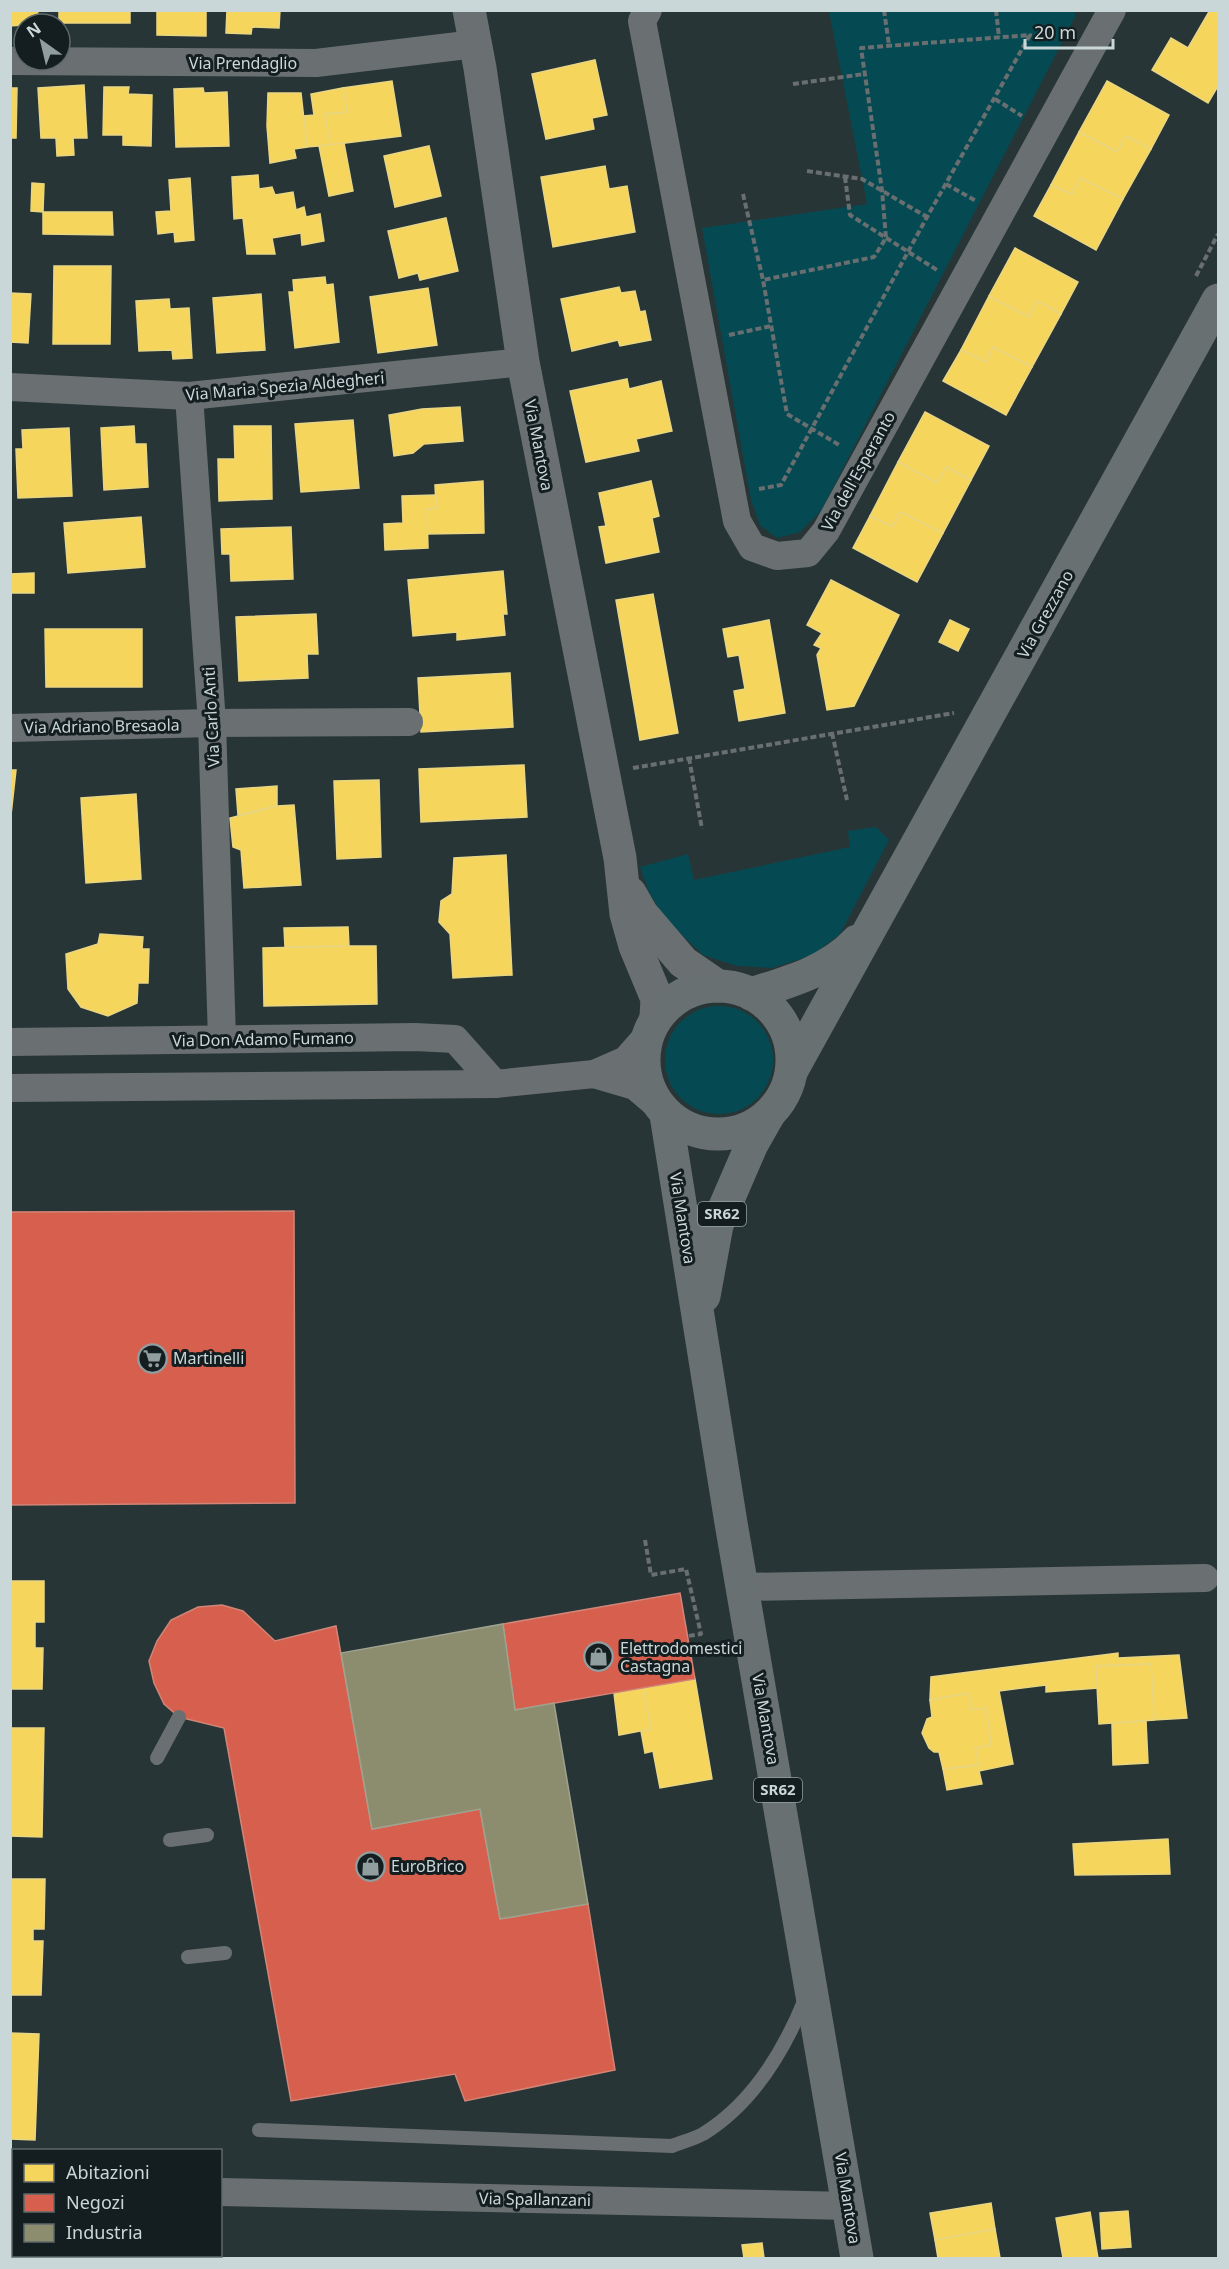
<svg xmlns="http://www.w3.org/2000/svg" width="1229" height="2269" font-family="'Noto Sans',sans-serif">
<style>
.green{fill:#054a52}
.homes{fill:#f6d55c;stroke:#e9d682;stroke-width:1.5}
.shops{fill:#d6604d;stroke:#d28477;stroke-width:1.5}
.industry{fill:#8c8c6e;stroke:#9fa28e;stroke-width:1.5}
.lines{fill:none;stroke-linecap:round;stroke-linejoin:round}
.path{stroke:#696f70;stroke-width:4;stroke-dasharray:6 3;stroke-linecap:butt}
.service{stroke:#6a7071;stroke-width:14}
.minor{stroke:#6a7071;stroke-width:28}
.tertiary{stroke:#6a7071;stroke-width:33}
.primary{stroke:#687072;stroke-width:33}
.labels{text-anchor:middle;stroke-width:6;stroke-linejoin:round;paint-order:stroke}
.shield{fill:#141e20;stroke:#93a0a2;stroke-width:1.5}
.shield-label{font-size:15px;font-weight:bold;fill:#cad7d9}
.street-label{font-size:16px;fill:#cad7d9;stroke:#141e20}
.poi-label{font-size:16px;fill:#cad7d9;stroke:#141e20;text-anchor:start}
</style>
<rect width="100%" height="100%" fill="#283537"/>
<!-- green -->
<g class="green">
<path d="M829,11H1075V17L821,511L800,532L777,538L760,525L751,500L702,228L867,204Z"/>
<path d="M876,827L889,840L840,934L813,955L772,968L737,966L703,955L665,919L649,892L640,867L688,854L694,880L850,847L848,831Z"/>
<circle cx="719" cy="1060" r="54"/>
</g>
<!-- homes -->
<g class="homes">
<path d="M10,10H38L37,24L10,26Z"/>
<rect x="59" y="10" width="71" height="13"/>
<path d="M157,10H206V36L157,35Z"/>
<path d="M227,10H280L279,28L252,27L251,34L226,33Z"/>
<path d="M1210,10H1218V86L1208,103L1152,70L1171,38L1188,48Z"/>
<path d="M595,60L607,115L592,118L594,129L546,139L532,74Z"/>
<path d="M392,81L401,136L330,145L325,114L347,112L343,88Z"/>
<path d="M1107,81L1169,115L1151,149L1126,136L1117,152L1079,132Z"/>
<path d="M84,85L87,138H73L74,155L57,156L56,138H41L38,88Z"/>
<path d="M104,87H129L128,94L152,95L151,146L123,145V135H103Z"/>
<path d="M10,88H17L16,138H10Z"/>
<path d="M203,88L204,93L227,92L229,146L176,147L174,89Z"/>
<path d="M343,88L347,112L325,114L330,145L307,147L304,116L314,115L311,94Z"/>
<path d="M268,93H301L307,147L294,149L296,158L270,163L267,126Z"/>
<path d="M1079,132L1117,152L1126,136L1151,149L1123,199L1080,178L1072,194L1051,185Z"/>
<path d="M344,143L353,191L329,196L319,146Z"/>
<path d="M429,146L441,196L395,207L384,156Z"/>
<path d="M605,166L609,189L627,186L635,232L553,247L541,177Z"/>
<path d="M258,175L259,189L272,187L275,195L293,192L296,210L304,207L306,217L320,214L324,241L302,245L301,233L272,238L275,254H247L243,218L234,219L232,177Z"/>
<path d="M190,178L194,240L175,242L174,232L158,234L156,212L171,211L169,180Z"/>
<path d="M1080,178L1123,199L1096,250L1034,216L1051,185L1072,194Z"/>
<path d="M32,183L44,184L43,212L31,211Z"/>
<path d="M43,212H112L113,235L43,234Z"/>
<path d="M446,218L458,271L420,280L418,273L399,278L388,231Z"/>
<path d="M1015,248L1078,282L1061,314L1037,301L1029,317L989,296Z"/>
<path d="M54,266H111L110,344H53Z"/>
<path d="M325,277L326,285L333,284L339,342L295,348L289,292H294L293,280Z"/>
<path d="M619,287L621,293L635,291L640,312L645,311L651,340L620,346L618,340L572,351L561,299Z"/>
<path d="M428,288L437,345L378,353L370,297Z"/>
<path d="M10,293L31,294L28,343L10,342Z"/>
<path d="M261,294L265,350L217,353L213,298Z"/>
<path d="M989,296L1029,317L1037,301L1061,314L1032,367L993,347L986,362L961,350Z"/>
<path d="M169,299L170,309L189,308L192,358L173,359L172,350L139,351L136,301Z"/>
<path d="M993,347L1032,367L1006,415L943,381L961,350L986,362Z"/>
<path d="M627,379L629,389L661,381L672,431L636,439L639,451L586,462L570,391Z"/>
<path d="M460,407L463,441L424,444L413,453L394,456L389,415L422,409Z"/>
<path d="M925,412L989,446L971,480L946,467L937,483L898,462Z"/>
<path d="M353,420L359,488L301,492L295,424Z"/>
<path d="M134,426L135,444H146L148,487L104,490L101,428Z"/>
<path d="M234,426H271L272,499L219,501L218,459H235Z"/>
<path d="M69,428L72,496L18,498L16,449H23L22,430Z"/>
<path d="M898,462L937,483L946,467L971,480L943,533L900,512L893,527L870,516Z"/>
<path d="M483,481L484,533L427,534V509L436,508L435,485Z"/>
<path d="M651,481L659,516L652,518L659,552L606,563L599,527L606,526L599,493Z"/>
<path d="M436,495V508L427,509L428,548L385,550L384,524L403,523L402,496Z"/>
<path d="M900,512L943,533L917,582L853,548L870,516L893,527Z"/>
<path d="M141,517L145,567L68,573L64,523Z"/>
<path d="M291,527L293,579L231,581L230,554H222L221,529Z"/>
<path d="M503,571L507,614H503L505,635L457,640V632L413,636L408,580Z"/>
<path d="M34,573V593H10V574Z"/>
<path d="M831,580L899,615L854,706L827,710L817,655L821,648L814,645L822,633L807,625Z"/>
<path d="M653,594L678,733L640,740L616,600Z"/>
<path d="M316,614L318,654H307L308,678L239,681L236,617Z"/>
<path d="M769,620L785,713L739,721L734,691L745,689L739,655L728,657L723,629Z"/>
<path d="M950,620L969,629L958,651L939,642Z"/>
<path d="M45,629H142V687H46Z"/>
<path d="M510,673L513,727L421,732L418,678Z"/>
<path d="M524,765L527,817L421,822L419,769Z"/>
<path d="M10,770H16L10,824Z"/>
<path d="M379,780L381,857L337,859L334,781Z"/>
<path d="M277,786V806L238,815L236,789Z"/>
<path d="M136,794L141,879L86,883L81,798Z"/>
<path d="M294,805L301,885L244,888L241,850L233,847L230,818L277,806Z"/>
<path d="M506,855L512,975L453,978L450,934L439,922L441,901L452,894L454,858Z"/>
<path d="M348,927L349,946L285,947L284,928Z"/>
<path d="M100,934L143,937L142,949H149L148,983H138L137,1003L108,1016L81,1007L68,989L66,954L98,944Z"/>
<path d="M349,946H376L377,1004L264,1006L263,948Z"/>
<path d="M10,1581H44V1622H35V1648H43L42,1689H10Z"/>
<path d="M1118,1653V1658L1179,1655L1187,1718L1154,1720L1151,1664L1096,1666L1098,1688L1046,1692V1685L999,1691L1013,1764L979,1771L982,1784L947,1790L943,1769L979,1765L975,1748L991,1745L986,1708L971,1710L969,1693L930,1700L931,1677Z"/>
<path d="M1151,1664L1154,1720L1099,1724L1096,1666Z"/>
<path d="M695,1679L712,1779L660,1788L653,1751L645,1753L641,1731L651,1729L643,1688Z"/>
<path d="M643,1688L651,1729L619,1735L614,1693Z"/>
<path d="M969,1693L971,1710L986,1708L991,1745L975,1748L979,1765L943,1769L939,1752H934L929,1748L922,1733L927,1719L932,1717L930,1700Z"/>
<path d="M1146,1721L1148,1763L1113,1765L1112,1723Z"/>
<path d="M10,1728H44L42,1837L10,1836Z"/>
<path d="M1168,1839L1170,1874L1075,1875L1073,1844Z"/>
<path d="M10,1879H45L44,1929H33V1941H43L41,1995H10Z"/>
<path d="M10,2033L39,2034L35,2140L10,2139Z"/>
<path d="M991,2203L995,2229L935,2240L930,2213Z"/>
<path d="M1128,2211L1131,2247L1102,2249L1100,2213Z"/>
<path d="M1090,2212L1098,2258H1063L1056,2218Z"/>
<path d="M995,2229L1000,2258H1005H938L935,2240Z"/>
<path d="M762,2243L764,2258H744L742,2245Z"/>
</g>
<!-- shops -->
<g class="shops">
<path d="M294,1211L295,1503L10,1505V1212Z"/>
<path d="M680,1593L695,1679L515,1710L503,1624Z"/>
<path d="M222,1605L243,1611L275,1641L336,1626L372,1829L480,1809L500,1919L588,1904L615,2070L465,2101L455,2074L291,2101L224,1728L179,1717L164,1704L154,1683L149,1661L157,1641L171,1620L198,1607Z"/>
</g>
<!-- industry -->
<path class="industry" d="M503,1624L515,1710L554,1703L588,1904L500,1919L480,1809L372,1829L341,1653Z"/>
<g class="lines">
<!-- path -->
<g class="path">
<path d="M884,10L889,45"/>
<path d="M996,10L999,37"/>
<path d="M793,84L864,74"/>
<path d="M995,99L1022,116"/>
<path d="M807,171L862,179L927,217"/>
<path d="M845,177L850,215L937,270"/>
<path d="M946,184L976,201"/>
<path d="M743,194L763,280"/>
<path d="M1196,276L1218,234"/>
<path d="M729,335L771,326"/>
<path d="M759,489L781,485L927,217L1030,35L861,48L882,190L886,238L874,257L763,280L787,414L841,446"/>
<path d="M832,733L847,800"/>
<path d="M689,758L702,829"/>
<path d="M633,768L954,713"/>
<path d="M645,1540L651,1575L686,1569L701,1634L688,1636"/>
</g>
<!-- service -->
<g class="service">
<path d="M157,1758L179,1717"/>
<path d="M170,1840L207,1835"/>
<path d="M188,1957L225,1953"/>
<path d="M259,2130L672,2146C682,2142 694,2139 703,2134C752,2104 784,2051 805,1999"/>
</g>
<!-- minor -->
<g class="minor">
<path d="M648,10L642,21L737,521L752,547L777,556L808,553L826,531L1112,10"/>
<path d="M10,61L316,63L475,44"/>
<path d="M10,387L189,396L523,362"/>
<path d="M189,396L212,723L222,1039"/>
<path d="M10,728L212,723L409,722"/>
<path d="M10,1042L415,1037L455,1039L495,1084"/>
<path d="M594,1074L635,1086L661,1108"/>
<path d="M10,1088L495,1084L594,1074L626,1060L649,1034"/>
<path d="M743,1587L1205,1578"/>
<path d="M10,2188H14"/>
<path d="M220,2192L849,2206"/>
</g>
<!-- tertiary -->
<g class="tertiary">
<path d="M469,10L480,68L523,362L620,858L626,914L635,946L657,999L656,1017"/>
<path d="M630,893L642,914L683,962L718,986"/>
</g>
<!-- primary -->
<g class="primary">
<circle cx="718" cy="1060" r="74"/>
<path d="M751,994C789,982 829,971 857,941"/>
<path d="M792,1070L1218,300"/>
<path d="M666,1115L731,1523L857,2258"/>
<path d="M704,1296L717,1225L752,1144L769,1114"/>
</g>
</g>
<!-- icons -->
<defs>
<symbol id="supermarket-ring" viewBox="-11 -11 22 22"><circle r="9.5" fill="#141e20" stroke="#919ea0" stroke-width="1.5"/><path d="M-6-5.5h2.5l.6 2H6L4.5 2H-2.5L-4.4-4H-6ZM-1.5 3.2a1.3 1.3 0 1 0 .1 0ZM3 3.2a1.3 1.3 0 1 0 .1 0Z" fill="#919ea0"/></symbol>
<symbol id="shop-ring" viewBox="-11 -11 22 22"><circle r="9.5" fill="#141e20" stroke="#919ea0" stroke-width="1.5"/><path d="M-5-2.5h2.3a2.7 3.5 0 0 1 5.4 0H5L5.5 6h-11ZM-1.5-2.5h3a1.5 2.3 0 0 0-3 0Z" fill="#919ea0"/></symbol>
</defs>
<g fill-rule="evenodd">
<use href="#supermarket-ring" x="136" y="1342" width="33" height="33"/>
<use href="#shop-ring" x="582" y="1640" width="33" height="33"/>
<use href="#shop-ring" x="354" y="1850" width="33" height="33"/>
</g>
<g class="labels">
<!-- shield labels -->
<g class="shield">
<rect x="698" y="1202" width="48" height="24" rx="4.5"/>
<rect x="754" y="1778" width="48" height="24" rx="4.5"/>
</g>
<g class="shield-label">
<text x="722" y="1219">SR62</text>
<text x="778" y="1795">SR62</text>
</g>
<!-- street labels -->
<g class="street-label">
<text x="243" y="69">Via Prendaglio</text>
<text transform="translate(285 386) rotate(-5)" y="6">Via Maria Spezia Aldegheri</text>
<text transform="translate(539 445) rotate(79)" y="6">Via Mantova</text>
<text transform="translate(858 471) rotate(-61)" y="6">Via dell'Esperanto</text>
<text transform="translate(1045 614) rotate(-61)" y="6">Via Grezzano</text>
<text transform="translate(211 717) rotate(-93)" y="6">Via Carlo Anti</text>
<text transform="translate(102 726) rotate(-1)" y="6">Via Adriano Bresaola</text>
<text transform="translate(263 1039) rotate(-1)" y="6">Via Don Adamo Fumano</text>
<text transform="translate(683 1218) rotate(81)" y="6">Via Mantova</text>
<text transform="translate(766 1719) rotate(80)" y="6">Via Mantova</text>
<text transform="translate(848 2198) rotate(81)" y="6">Via Mantova</text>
<text transform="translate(535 2199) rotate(1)" y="6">Via Spallanzani</text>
</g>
<!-- poi labels -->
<g class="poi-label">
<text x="173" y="1364">Martinelli</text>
<text x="620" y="1654">Elettrodomestici<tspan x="620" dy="18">Castagna</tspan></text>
<text x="391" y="1872">EuroBrico</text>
</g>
</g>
<!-- border -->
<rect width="1229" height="2269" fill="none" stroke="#cad7d9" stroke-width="24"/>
<!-- legend -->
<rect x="12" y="2149" width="210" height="108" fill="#141e20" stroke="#5d686a" stroke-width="1.5"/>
<rect x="24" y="2164" width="30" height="18" fill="#f6d55c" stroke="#5d686a" stroke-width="1.5"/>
<text x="66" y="2179" font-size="18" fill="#cad7d9">Abitazioni</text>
<rect x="24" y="2194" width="30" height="18" fill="#d6604d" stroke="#5d686a" stroke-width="1.5"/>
<text x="66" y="2209" font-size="18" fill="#cad7d9">Negozi</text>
<rect x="24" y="2224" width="30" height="18" fill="#8c8c6e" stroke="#5d686a" stroke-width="1.5"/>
<text x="66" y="2239" font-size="18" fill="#cad7d9">Industria</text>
<!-- north arrow -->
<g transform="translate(42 42) rotate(326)"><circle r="28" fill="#141e20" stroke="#5d686a" stroke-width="1.5"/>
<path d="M0-4.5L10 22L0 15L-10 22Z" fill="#919ea0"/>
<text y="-9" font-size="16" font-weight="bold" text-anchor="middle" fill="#cad7d9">N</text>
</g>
<!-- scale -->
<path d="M1025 39v9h88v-9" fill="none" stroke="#cad7d9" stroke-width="3"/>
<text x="1034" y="39" font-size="18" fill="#cad7d9" stroke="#141e20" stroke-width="4.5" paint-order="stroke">20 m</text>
</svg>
